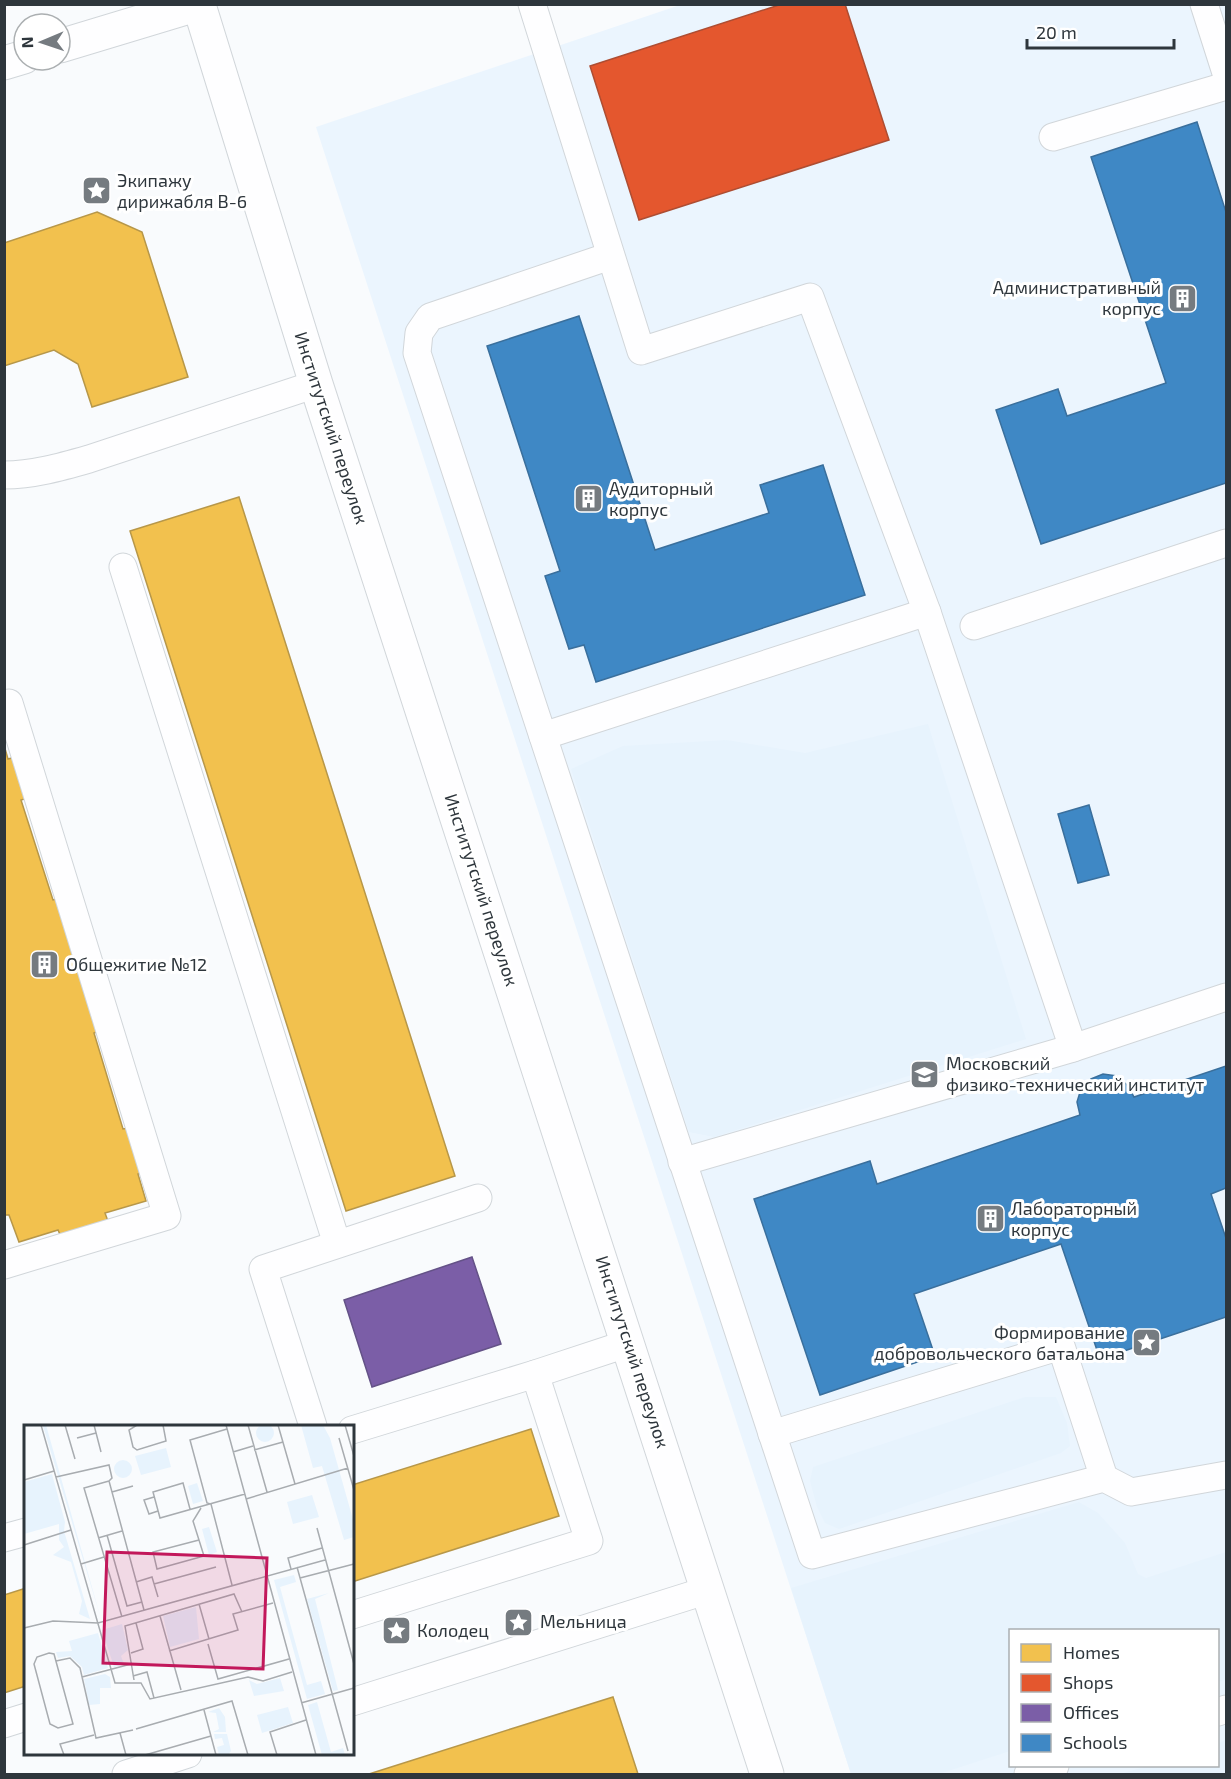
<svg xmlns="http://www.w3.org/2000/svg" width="1231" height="1779" font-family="'Exo 2',sans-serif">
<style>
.built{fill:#ebf5fe;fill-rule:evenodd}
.green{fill:#e7f3fd}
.homes{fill:#f2c14e;stroke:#b79749;stroke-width:1.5}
.shops{fill:#e4572e;stroke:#ad4d32;stroke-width:1.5}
.offices{fill:#7b5ea7;stroke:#645287;stroke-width:1.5}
.schools{fill:#3f88c5;stroke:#3a6f9c;stroke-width:1.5}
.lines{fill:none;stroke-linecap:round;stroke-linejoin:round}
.lane-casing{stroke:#d1d6da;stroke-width:29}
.secondary-casing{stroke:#d1d6da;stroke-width:35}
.lane{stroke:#fefeff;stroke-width:27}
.secondary{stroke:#fefeff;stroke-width:33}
.labels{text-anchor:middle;stroke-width:6;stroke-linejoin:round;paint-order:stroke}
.poi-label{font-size:18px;fill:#2e363c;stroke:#fff;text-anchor:start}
.street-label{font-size:18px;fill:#2e363c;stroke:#fff}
.inset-road{fill:none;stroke:#a8acb0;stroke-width:1.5}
.view{fill:#c2185b;fill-opacity:0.15;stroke:#c2185b;stroke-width:3}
.inset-edge{fill:none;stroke:#2e363c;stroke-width:3}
</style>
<rect width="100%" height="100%" fill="#f9fbfd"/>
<!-- built -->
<path class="built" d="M680,5H1226V1774H851L316,127ZM1010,1630H1218V1766H1010Z"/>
<!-- green -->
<g class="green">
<path d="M928,724L1026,1039L714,1137L689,1132L571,769L623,746L727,740L805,753Z"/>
<path d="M1025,1397H1056L1067,1423L1070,1446L1061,1453L839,1529L825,1523L817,1507L810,1481L813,1467Z"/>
<path d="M1079,1502L1098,1513L1125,1543L1138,1574L1146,1578L1226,1552V1679L1218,1682V1630H1010V1751L939,1774H851L791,1588Z"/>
<path d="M1226,1740V1774H1120L1148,1766H1218V1743Z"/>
</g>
<!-- homes -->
<g class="homes">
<path d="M97,212L142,232L188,377L92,407L78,364L54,350L4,366V243Z"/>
<path d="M239,497L455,1176L346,1211L130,531Z"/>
<path d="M4,745L8,759L19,756L32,797L21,800L53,900L64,898L104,1030L94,1033L123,1129L136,1127L148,1171L138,1174L146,1201L105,1213L109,1224L62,1239L58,1230L19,1242L9,1215H4Z"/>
<path d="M531,1429L559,1516L352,1582V1485Z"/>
<path d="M26,1588V1686L4,1693V1595Z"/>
<path d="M613,1697L638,1774H369L514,1728Z"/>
</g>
<!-- shops -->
<path class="shops" d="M782,4H845L889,140L639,220L590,66Z"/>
<!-- offices -->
<path class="offices" d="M472,1257L501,1344L372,1387L344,1300Z"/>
<!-- schools -->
<g class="schools">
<path d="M1197,122L1226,212V483L1041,544L996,410L1058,389L1067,416L1166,383L1091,157Z"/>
<path d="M579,316L655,550L769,513L760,485L823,465L865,595L596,682L584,645L569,649L545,576L560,571L487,346Z"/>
<path d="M1089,805L1109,875L1078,883L1058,814Z"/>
<path d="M1226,1066V1188L1211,1194L1226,1238V1317L1100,1359L1061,1244L914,1294L935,1356L820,1395L754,1199L870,1161L877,1184L1080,1115L1077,1102L1081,1089L1091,1079L1103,1074L1117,1076L1127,1085L1134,1097Z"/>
</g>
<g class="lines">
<defs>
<g id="lane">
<path d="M532,4L641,351L810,297L927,612L1073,1048"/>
<path d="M1204,4L1226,73"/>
<path d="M1053,137L1226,86"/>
<path d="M610,256L430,317L419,333L417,353L812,1555L1104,1478L1131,1492L1226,1475"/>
<path d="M4,475C33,475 61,467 89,459L316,384"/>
<path d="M123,567L337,1244"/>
<path d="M974,626L1226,543"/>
<path d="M4,704L9,703L167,1216L4,1265"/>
<path d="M543,736L927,612"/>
<path d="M682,1162L1073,1048L1226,997"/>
<path d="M313,1426L263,1269L478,1198"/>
<path d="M352,1430L535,1374L629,1343"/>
<path d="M772,1434L1061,1346L1104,1478"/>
<path d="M4,1538L26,1532"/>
<path d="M352,1615L589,1541L535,1374"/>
<path d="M352,1702L708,1590"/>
<path d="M1218,1712L1226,1709"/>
<path d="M4,1724L26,1717"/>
<path d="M126,1774L188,1754"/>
<path d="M1028,1774L1055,1766"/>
</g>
<g id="secondary">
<path d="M199,5L316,384L767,1774"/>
<path d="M60,46L199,4"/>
<path d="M4,63L24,57"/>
</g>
</defs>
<!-- lane casing -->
<use href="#lane" class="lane-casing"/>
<!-- secondary casing -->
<use href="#secondary" class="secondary-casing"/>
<!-- lane -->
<use href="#lane" class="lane"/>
<!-- secondary -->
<use href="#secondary" class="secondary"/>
</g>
<!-- icons -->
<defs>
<symbol id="sight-square" viewBox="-11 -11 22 22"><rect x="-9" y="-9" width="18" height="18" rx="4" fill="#757b80" stroke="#fff"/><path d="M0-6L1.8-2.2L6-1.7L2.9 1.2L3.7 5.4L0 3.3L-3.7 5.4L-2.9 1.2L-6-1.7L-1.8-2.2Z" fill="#fff"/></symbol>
<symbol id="building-square" viewBox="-11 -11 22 22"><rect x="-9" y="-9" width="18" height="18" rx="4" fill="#757b80" stroke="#fff"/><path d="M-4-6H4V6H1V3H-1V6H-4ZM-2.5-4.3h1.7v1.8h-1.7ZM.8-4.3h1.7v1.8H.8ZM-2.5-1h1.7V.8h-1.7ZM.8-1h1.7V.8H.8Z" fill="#fff"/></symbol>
<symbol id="university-square" viewBox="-11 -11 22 22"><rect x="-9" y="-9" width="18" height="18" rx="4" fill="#757b80" stroke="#fff"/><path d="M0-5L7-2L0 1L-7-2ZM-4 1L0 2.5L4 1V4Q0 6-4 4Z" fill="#fff"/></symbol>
</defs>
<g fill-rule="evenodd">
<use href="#sight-square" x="80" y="174" width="33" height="33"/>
<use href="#building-square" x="1166" y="282" width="33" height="33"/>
<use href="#building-square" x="572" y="482" width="33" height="33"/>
<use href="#building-square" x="28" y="948" width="33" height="33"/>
<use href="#university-square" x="908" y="1058" width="33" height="33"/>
<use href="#building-square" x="974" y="1202" width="33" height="33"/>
<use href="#sight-square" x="1130" y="1326" width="33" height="33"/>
<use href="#sight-square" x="502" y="1606" width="33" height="33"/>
<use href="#sight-square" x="380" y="1614" width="33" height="33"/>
</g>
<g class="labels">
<!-- poi labels -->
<g class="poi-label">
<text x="117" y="187">Экипажу<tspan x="117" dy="21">дирижабля В-6</tspan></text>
<text x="1161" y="294" text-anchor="end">Административный<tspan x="1161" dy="21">корпус</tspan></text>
<text x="609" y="495">Аудиторный<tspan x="609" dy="21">корпус</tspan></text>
<text x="66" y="971">Общежитие №12</text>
<text x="946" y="1070">Московский<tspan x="946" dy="21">физико-технический институт</tspan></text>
<text x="1011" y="1215">Лабораторный<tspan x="1011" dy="21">корпус</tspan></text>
<text x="1125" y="1339" text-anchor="end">Формирование<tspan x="1125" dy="21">добровольческого батальона</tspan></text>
<text x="540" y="1628">Мельница</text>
<text x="417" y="1637">Колодец</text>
</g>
<!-- street labels -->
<g class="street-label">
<text transform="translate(331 428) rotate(72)" y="6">Институтский переулок</text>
<text transform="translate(481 890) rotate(72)" y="6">Институтский переулок</text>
<text transform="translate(632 1352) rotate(72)" y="6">Институтский переулок</text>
</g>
</g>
<!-- overview -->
<g transform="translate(24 1425)">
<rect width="330" height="330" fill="#f9fbfd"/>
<path d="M232 8a9 9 0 1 1 18 0a9 9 0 1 1-18 0ZM22,0L77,194L19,1ZM277,0H299L306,13L330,98V112L320,115L298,41L289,43ZM142,23L147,42L117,50L111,31ZM90 44a9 9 0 1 1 18 0a9 9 0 1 1-18 0ZM28,49L41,97L40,106L66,194L55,189L58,176L47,137L29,130L40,122L35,115V99L0,109V57ZM173,58L179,76L169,79L164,61ZM288,70L295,92L269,99L263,77ZM185,102L193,127L185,130L178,104ZM270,150L272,157L256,162L283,260L297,256L301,269L283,274L250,155ZM305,168L291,174L314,265L309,266L283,174ZM172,182L175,214L146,222L139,191ZM98,199L104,225L97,231L100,239L90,242L78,205ZM74,208L84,243L60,250L58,242L46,231L34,233L32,227L48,226L45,216ZM81,249L86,252L87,263H76V279L65,280L60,254ZM256,253L260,266L230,271L225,255L233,259ZM293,277L307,327L319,323L321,330H298L284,280ZM264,282L269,298L238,308L233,290ZM195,283L201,292L202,307H189L195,304L192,288L184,287ZM190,309H203L207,326L204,330H195L193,322L200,320L198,313L191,314Z" fill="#e7f3fd"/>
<path class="inset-road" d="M17,0L91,258H117L126,274L224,252L239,256L268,247M41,0L51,34M70,0L77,27M113,0L105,5L109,22L113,25L142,16L139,0M202,0L292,330M224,0L243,67M254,0L271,59M321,0L330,31M203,4L166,15L183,78L187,79L208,160M53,13L72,8M315,13L330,65M230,25L259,17M209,27L229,21M32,52L85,40L88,53L85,56L120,185M0,55L30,46M85,56L60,63L98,192M88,67L109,61M130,72L120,75L125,89L134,86M222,74L324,43M166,84L159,58L129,67L136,93L221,69M293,103L330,239M83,110L103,181L118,177M74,113L98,106M175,115L129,127L133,144L180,131L169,96L177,83M0,120L47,105M57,139L80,132M273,142L324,326M267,144L264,133L298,123M276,153L330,139M112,157L128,152L134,172M130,159L192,142M175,179L185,214M136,191L157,265M0,203L29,196L74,198L301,135M184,219L194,254L265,234M145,226L214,205L209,189L249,178M25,228L30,229L49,299L34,303L26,299L10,239L13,232ZM107,228L119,224L112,198M32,236L46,233L56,243L72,313L109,305M109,251L123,247L130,273M58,252L107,239M110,255L101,201L210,169L218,187M277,278L330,263M180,285L192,330M112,304L208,276L224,330M96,308L102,330M40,330L36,319L70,310M121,330L187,311M253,330L246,307L282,295"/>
<path class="view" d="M83,127L243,133L239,244L79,238Z"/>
<rect width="330" height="330" class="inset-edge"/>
</g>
<!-- border -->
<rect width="1231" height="1779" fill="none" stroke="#2e363c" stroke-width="12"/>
<!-- legend -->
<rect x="1009" y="1629" width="210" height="138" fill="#ffffff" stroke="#abafb1" stroke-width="1.5"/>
<rect x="1021" y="1644" width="30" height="18" fill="#f2c14e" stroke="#abafb1" stroke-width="1.5"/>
<text x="1063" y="1659" font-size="18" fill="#2e363c">Homes</text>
<rect x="1021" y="1674" width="30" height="18" fill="#e4572e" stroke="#abafb1" stroke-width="1.5"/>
<text x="1063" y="1689" font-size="18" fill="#2e363c">Shops</text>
<rect x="1021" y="1704" width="30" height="18" fill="#7b5ea7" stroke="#abafb1" stroke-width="1.5"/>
<text x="1063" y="1719" font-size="18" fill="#2e363c">Offices</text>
<rect x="1021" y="1734" width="30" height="18" fill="#3f88c5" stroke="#abafb1" stroke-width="1.5"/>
<text x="1063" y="1749" font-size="18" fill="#2e363c">Schools</text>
<!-- north arrow -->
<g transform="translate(42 42) rotate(268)"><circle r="28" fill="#ffffff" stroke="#abafb1" stroke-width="1.5"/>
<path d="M0-4.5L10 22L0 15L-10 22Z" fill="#757b80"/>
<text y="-9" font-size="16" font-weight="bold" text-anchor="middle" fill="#2e363c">N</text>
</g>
<!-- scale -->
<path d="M1027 39v9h147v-9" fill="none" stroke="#2e363c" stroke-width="3"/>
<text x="1036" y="39" font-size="18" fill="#2e363c" stroke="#ffffff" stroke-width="4.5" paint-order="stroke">20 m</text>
</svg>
